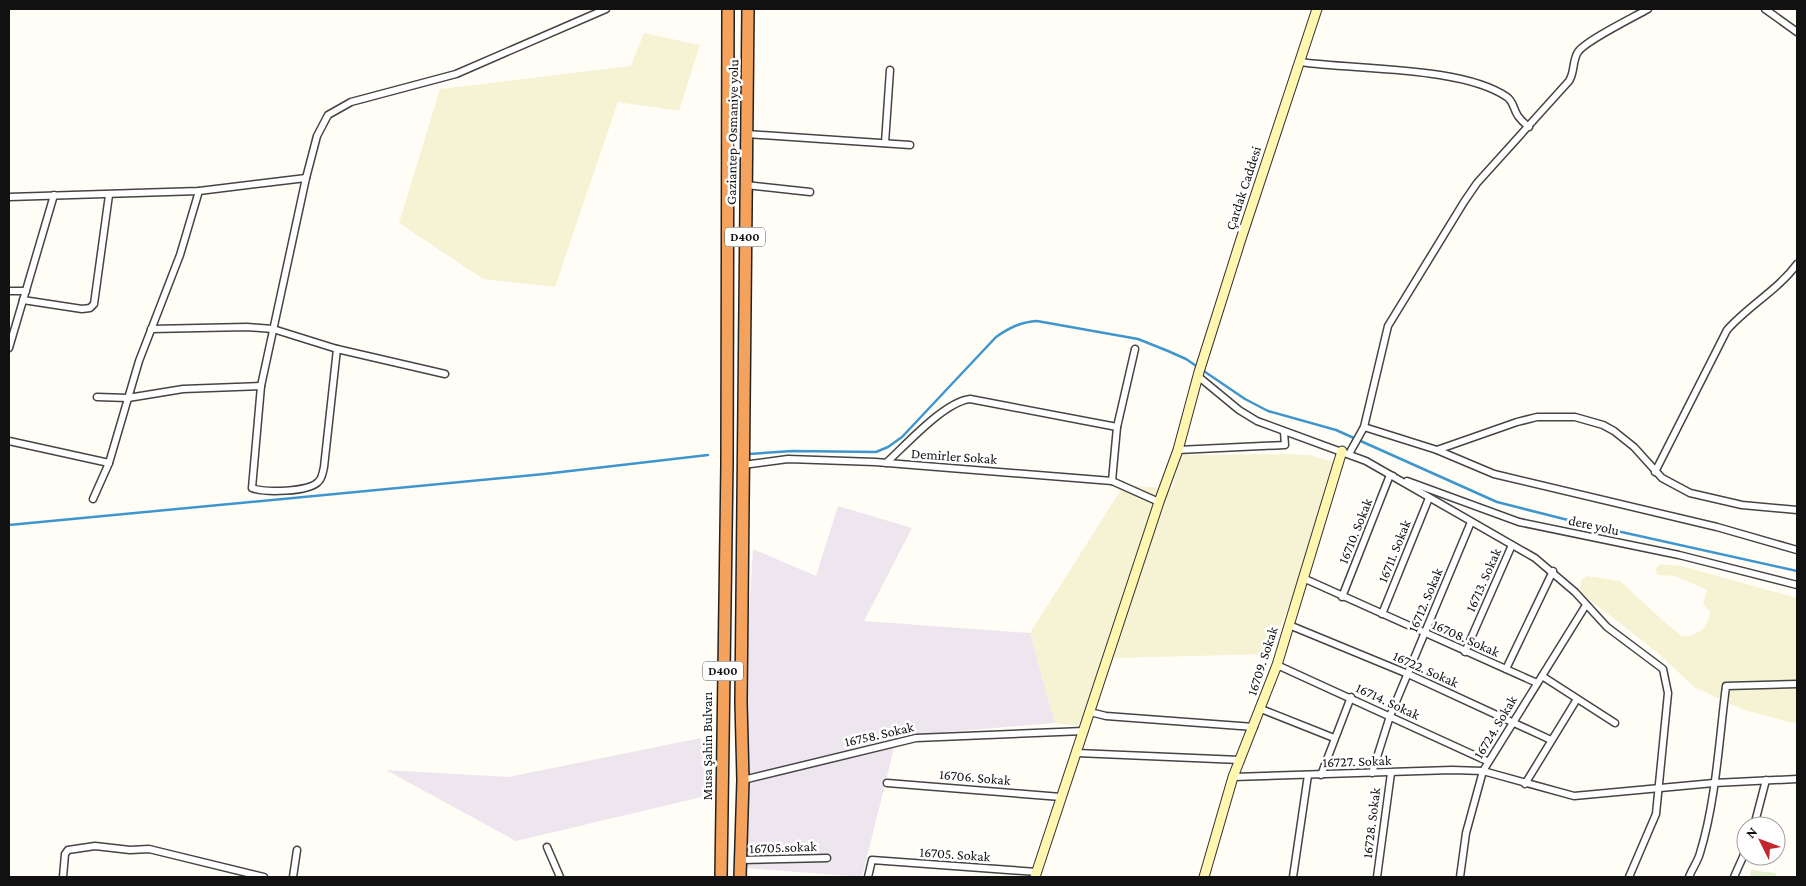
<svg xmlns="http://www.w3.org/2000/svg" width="1806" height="886" font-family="'Crimson Pro',serif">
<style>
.industrial{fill:#eee6ef}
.farmland{fill:#f6f3d4}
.pitch{fill:#e6f2cf}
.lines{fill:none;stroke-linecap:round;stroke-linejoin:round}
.stream{stroke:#3f96cf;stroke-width:2.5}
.street-casing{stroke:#444;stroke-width:9}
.secondary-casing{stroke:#333;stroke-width:11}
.highway-casing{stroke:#222;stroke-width:14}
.street{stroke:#fff;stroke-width:6}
.secondary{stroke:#fff6b0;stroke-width:9}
.highway{stroke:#f5a25d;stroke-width:11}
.labels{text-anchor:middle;stroke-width:5;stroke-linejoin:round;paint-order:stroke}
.shield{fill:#fff;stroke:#585858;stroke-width:1}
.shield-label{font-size:12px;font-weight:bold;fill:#111}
.street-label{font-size:14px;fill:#111;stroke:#fff}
</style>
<rect width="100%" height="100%" fill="#fffdf5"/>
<!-- industrial -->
<g class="industrial">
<path d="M838,506L912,528L864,621L1030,633L1055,723L897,736L862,877L733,867L753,549L816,576Z"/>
<path d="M701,738L706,796L516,841L386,770L508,777Z"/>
</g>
<!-- farmland -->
<g class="farmland">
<path d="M644,33L700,45L679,111L618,102L555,287L483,279L399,223L440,89L631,66Z"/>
<path d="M1287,454L1309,455L1344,465L1270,654L1114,658L1077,726L1055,723L1030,633L1124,485L1172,489L1182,455Z"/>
<path d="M1661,564L1681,566L1797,598V724L1744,710L1694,687L1657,652L1581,593V580L1587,576L1620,581L1668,625L1682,636H1690L1702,630L1709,619L1710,612L1703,604L1707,590L1675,576L1658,575L1655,569Z"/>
</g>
<!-- pitch -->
<path class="pitch" d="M1751,870L1776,873V877H1750Z"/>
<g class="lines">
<!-- stream -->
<g class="stream">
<path d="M749,454L792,451L876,452L888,447L902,437L996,337C1009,328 1020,322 1037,321L1138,339L1168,351L1186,359L1245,399L1268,411L1336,430L1497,502L1572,521L1797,571"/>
<path d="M9,525L544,474L708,455"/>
</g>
<defs>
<g id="street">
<path d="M1765,9L1797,32"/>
<path d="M1300,62C1355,70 1462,66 1507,97C1514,102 1513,109 1518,116C1521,120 1525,124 1529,127"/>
<path d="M747,134L910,145"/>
<path d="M885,143L890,70"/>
<path d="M746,185L810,192"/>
<path d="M9,197L199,191L306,178"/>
<path d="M9,291H26"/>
<path d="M23,300L82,309L90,308L94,304L109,195"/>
<path d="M151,329L247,327L273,329L337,349L445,374"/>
<path d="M9,348L54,195"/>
<path d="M337,349L324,467C323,472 322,479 318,482C308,492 265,493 252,488L261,386L306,178L317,136L328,115L351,102L456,74L606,9"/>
<path d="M1199,377L1239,410L1257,421L1366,461L1535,558L1575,592L1607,627L1663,669L1668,693L1656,814L1629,877"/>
<path d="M97,397L128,398L183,389L261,386"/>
<path d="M1364,427L1437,450L1517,422L1537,417H1575L1603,425L1614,431L1634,447L1662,478L1690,493L1742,505L1797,510"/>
<path d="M9,441L109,463"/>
<path d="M1178,450L1285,445L1284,432"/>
<path d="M1437,450L1494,474L1717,527L1797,550"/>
<path d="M1349,454L1364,427L1388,326L1464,202L1477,183L1569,81C1575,72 1572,61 1578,52C1585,41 1634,17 1648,9"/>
<path d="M886,463C906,445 944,402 970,399L1117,427"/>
<path d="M743,465L788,459L875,462L1112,481L1159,502"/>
<path d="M1655,472L1727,330C1748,306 1778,290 1797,264"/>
<path d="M1112,481L1117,427L1135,349"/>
<path d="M1407,481L1519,522L1679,555L1797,585"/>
<path d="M93,499L109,463L139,361L180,255L199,191"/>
<path d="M1303,578L1537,683"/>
<path d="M1342,597L1390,475L1393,476"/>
<path d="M1382,614L1429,498"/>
<path d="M1289,625L1408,674L1551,740"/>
<path d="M1465,652L1512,545"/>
<path d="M1277,665L1487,761"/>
<path d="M1506,669L1553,571"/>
<path d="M1542,676L1615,723"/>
<path d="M1261,709L1334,738"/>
<path d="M1090,712L1106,716L1254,727"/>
<path d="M1077,753L1240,760"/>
<path d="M1372,773L1390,716L1471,522"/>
<path d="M1321,775L1351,697"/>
<path d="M1233,777L1452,770L1483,771L1574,796L1714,783L1797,779"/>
<path d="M743,780L916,738L1084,731"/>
<path d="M887,783L1061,797"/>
<path d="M1525,784L1577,699"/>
<path d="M1754,826L1766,780"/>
<path d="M547,847L560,877"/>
<path d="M741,860L827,858"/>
<path d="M63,877L65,854L68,850L95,846L130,850L149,849L264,877"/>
<path d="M293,877L297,850"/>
<path d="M868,877L872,860L1037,872"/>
<path d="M1293,877L1308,775"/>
<path d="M1377,877L1391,773"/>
<path d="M1460,877L1466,833L1483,771L1586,605"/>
<path d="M1689,877C1692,869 1698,861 1700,853C1716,801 1719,740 1726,686L1797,684"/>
<path d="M1734,877L1746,850"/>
</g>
<g id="secondary">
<path d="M1035,877L1159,502L1178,450L1199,372L1241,239L1317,9"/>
<path d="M1204,877L1233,777L1277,665L1342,451"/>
</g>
<g id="highway">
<path d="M721,877L727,464L728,9"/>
<path d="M740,877L743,780L741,702L748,9"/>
</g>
</defs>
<!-- street casing -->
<use href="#street" class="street-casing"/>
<!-- secondary casing -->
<use href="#secondary" class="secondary-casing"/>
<!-- highway casing -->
<use href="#highway" class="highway-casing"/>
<!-- street -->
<use href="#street" class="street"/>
<!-- secondary -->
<use href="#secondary" class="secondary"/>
<!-- highway -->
<use href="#highway" class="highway"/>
</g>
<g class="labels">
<!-- shield labels -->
<g class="shield">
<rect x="725" y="227.5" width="40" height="19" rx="4"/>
<rect x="703" y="661.5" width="40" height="19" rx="4"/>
</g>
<g class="shield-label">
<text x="745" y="241">D400</text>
<text x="723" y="675">D400</text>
</g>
<!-- street labels -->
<g class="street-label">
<text transform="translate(732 132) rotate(-89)" y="5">Gaziantep-Osmaniye yolu</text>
<text transform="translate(1243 188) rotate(-72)" y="5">Çardak Caddesi</text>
<text transform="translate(954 456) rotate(4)" y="5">Demirler Sokak</text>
<text transform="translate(1594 525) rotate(12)" y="5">dere yolu</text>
<text transform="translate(1355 531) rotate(-68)" y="5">16710. Sokak</text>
<text transform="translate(1394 551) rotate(-68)" y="5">16711. Sokak</text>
<text transform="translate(1483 580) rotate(-66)" y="5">16713. Sokak</text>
<text transform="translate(1425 600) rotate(-67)" y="5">16712. Sokak</text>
<text transform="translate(1466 638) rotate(24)" y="5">16708. Sokak</text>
<text transform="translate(1262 661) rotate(-72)" y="5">16709. Sokak</text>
<text transform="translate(1426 669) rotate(24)" y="5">16722. Sokak</text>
<text transform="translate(1388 701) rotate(25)" y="5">16714. Sokak</text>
<text transform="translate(1495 727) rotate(-59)" y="5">16724. Sokak</text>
<text transform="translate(879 734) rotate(-13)" y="5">16758. Sokak</text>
<text transform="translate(707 746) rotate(-90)" y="5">Musa Şahin Bulvarı</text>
<text transform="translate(1357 761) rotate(-2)" y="5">16727. Sokak</text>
<text transform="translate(975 777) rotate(5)" y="5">16706. Sokak</text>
<text transform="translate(1371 823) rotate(-83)" y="5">16728. Sokak</text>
<text transform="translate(783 847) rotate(-2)" y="5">16705.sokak</text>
<text transform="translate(955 854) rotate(4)" y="5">16705. Sokak</text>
</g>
</g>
<!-- border -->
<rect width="1806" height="886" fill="none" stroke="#111111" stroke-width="20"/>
<!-- north arrow -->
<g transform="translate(1761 841) rotate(312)"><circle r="24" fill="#ffffff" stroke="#a0a0a0"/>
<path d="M0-4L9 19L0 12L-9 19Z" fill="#c4262e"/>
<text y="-8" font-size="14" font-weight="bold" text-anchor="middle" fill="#111111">N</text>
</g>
</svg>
